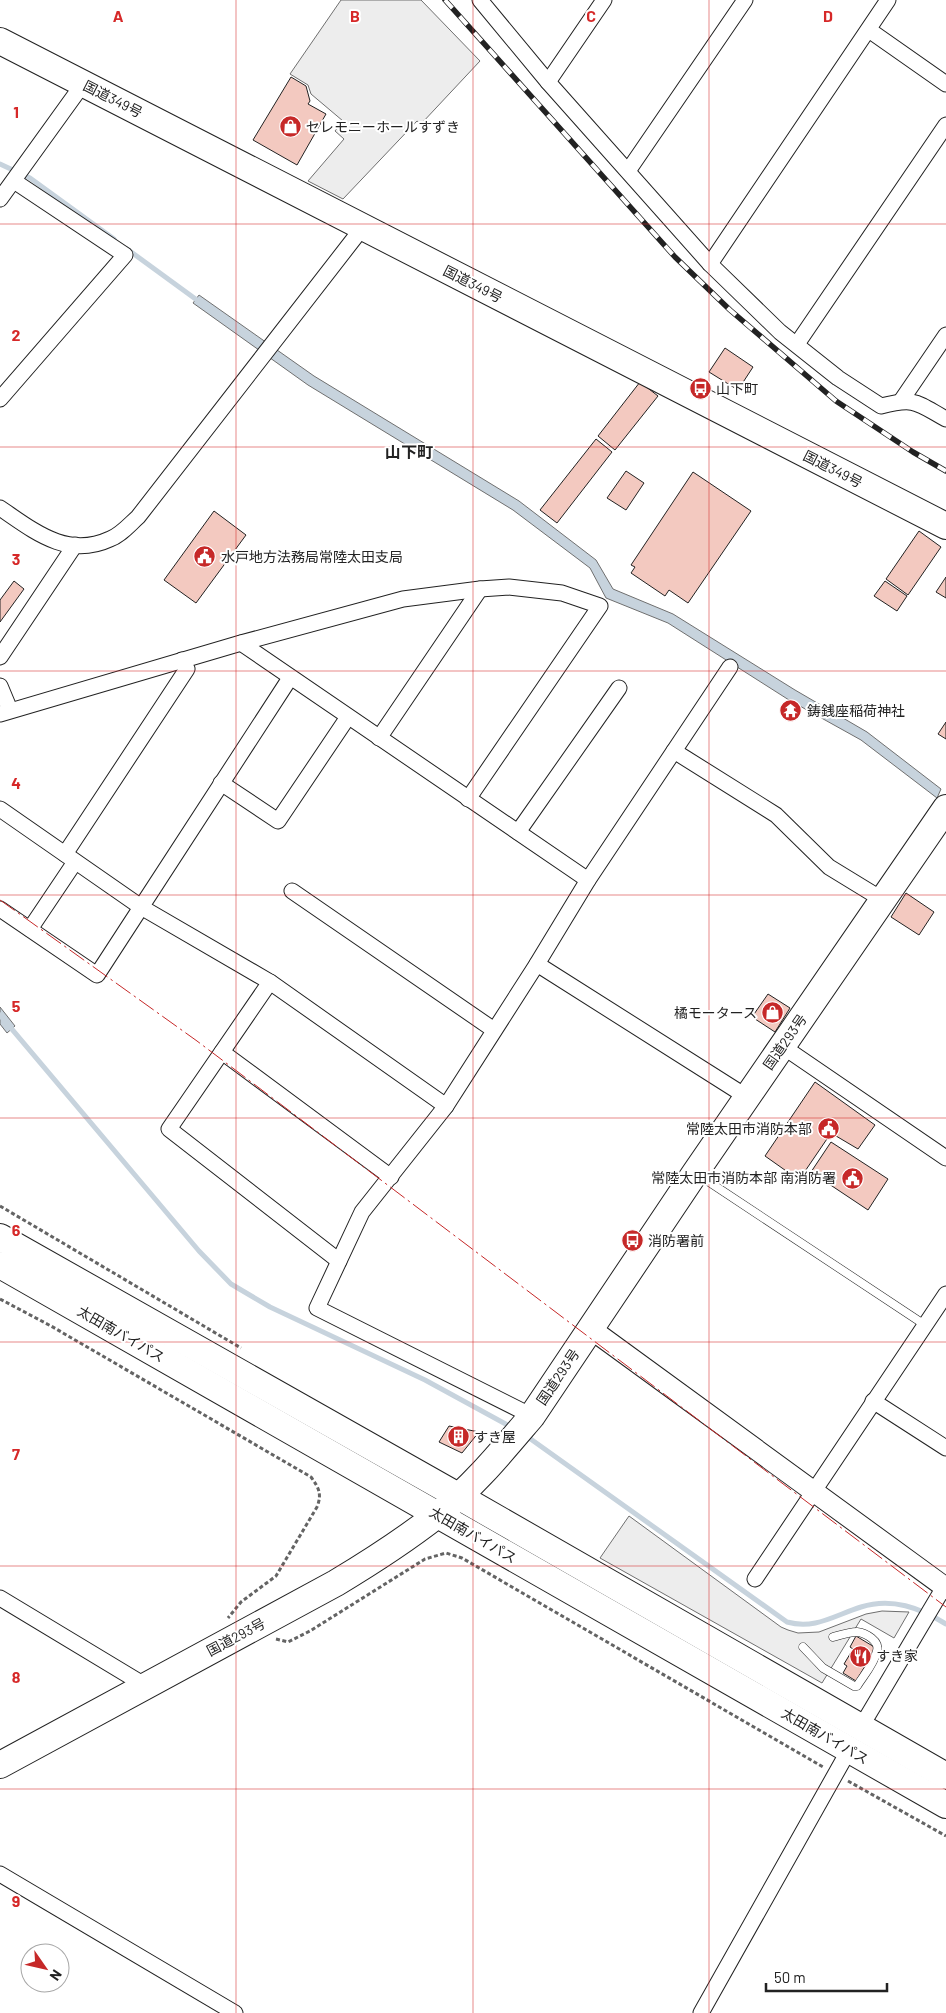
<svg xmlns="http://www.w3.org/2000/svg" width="946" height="2013" font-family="Barlow,'Noto Sans JP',sans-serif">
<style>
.parking{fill:#ededed;stroke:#6f6f6f}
.water{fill:#c7d3dd;stroke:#6f6f6f}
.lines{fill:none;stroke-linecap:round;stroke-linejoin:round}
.stream{stroke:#c7d3dd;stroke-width:5}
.building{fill:#f3c9c0;stroke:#222}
.lane-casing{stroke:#222;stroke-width:9}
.street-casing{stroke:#222;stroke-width:17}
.secondary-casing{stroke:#222;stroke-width:22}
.highway-casing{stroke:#222;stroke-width:28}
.path{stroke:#646464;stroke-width:3;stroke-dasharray:4 2.5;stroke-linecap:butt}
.lane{stroke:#fff;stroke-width:8}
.street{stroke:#fff;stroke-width:15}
.secondary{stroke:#fff;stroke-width:20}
.highway{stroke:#fff;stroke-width:26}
.rail-casing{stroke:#222;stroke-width:5.5}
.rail{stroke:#fff;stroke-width:4;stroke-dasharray:11;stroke-linecap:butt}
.power{stroke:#c62828;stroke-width:1;stroke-dasharray:18 4 2.5 4;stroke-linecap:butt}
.grid{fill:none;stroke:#d62828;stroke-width:1;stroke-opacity:0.55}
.labels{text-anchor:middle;stroke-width:4;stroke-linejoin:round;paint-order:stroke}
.street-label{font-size:14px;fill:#222;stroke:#fff}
.poi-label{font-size:14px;fill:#222;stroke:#fff;text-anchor:start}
.quarter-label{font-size:16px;font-weight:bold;fill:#222;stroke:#fff}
.grid-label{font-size:16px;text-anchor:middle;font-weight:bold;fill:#d62828;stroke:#fff;stroke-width:4;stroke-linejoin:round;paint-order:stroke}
</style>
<rect width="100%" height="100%" fill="#fff"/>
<!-- parking -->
<g class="parking">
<path d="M341,0H421L480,61L421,124L417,121L343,199L308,181L344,139L335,131L343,121L311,94L308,85L290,74Z"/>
<path d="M629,1516L781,1627L788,1630L798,1633L819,1632L866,1614L882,1611L909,1612L894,1638L861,1619L822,1683L600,1558Z"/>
</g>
<!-- water -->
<g class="water">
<path d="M199,295L314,376L519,501L596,560L613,589L673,614L795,690L867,732L941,789L937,798L861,740L789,700L668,623L606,598L590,568L513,510L308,385L193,303Z"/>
<path d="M0,1007L15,1026L7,1033L0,1024Z"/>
</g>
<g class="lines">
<!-- stream -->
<g class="stream">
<path d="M0,164L30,178L114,239"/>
<path d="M127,249L201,303"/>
<path d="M0,1015L199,1251L231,1284L270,1307L425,1380L513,1428"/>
<path d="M525,1435L787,1622C815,1630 835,1615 861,1607C892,1597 920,1608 946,1624"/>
</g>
</g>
<!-- building -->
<g class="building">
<path d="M291,77L306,86L310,101L308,104L326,114L297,165L253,140Z"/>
<path d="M725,348L753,367L738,390L709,372Z"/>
<path d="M640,382L658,396L615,450L598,436Z"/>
<path d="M596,439L612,452L557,523L540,510Z"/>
<path d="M626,471L644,483L626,510L607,498Z"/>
<path d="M693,472L751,511L688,603L669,590L665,596L631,573L635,567L631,565Z"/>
<path d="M214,511L246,535L196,603L164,580Z"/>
<path d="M919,531L941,547L908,595L886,579Z"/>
<path d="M946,577V598L936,592Z"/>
<path d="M14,581L24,589L0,622V600Z"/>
<path d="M885,581L907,596L897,611L874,596Z"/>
<path d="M946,722V739L938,734Z"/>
<path d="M906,893L934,912L919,935L891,917Z"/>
<path d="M768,994L790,1008L775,1032L752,1017Z"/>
<path d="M815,1082L875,1125L858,1149L831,1133L799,1180L765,1156Z"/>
<path d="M831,1142L888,1179L868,1210L811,1172Z"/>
<path d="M449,1426L479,1432L462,1453L439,1442Z"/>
<path d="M856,1636L876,1648L856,1681L843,1673L847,1666L844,1664L853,1649L850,1647Z"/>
</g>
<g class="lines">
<defs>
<g id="lane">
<path d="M697,1174L925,1325"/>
<path d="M803,1647L823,1668L854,1686H857C864,1675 874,1664 877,1651C880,1641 866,1633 857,1632C850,1632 840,1635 833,1637"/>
</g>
<g id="street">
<path d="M480,0L548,82L710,264L780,332L838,378L881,406C916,397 917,403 946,419"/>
<path d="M869,30L946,84"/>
<path d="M548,82L604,0"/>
<path d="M628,171L745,0"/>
<path d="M0,199L83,84"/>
<path d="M710,264L888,0"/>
<path d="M797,344L946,125"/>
<path d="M0,399L125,255L14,181"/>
<path d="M901,401L946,335"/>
<path d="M0,508C34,531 67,559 110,539C121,535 129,525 138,517L363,227"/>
<path d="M241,643L588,880"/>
<path d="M0,657L75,545"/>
<path d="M0,686L10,710"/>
<path d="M0,714L241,643L403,599L480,589L509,587L562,593L600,606L468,799"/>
<path d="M379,738L480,589"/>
<path d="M674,751L776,815L829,867L883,900"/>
<path d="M221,783L278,821L348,717"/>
<path d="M0,809L141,907L270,982L446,1106"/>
<path d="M518,832L619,688"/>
<path d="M65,854L187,669L182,660"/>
<path d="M292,891L494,1030"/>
<path d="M0,909L97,975L290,678"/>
<path d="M30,929L75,862"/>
<path d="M537,964L747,1097"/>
<path d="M270,982L169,1129L339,1261"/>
<path d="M782,1046L946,1158"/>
<path d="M222,1052L391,1177"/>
<path d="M873,1401L946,1448"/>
<path d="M532,1416L317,1308L362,1212L446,1106L537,964L588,880L730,667"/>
<path d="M755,1579L946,1294"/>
<path d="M0,1598L146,1686"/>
<path d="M861,1727L944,1587"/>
<path d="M0,1874L235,2013"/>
<path d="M701,2013L849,1750"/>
</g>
<path id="secondary" d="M591,1329L946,1588"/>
<g id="highway">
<path d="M0,41L946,526"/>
<path d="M0,1237L458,1496L946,1776"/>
<path d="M0,1265L946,1805"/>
<path d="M0,1765L336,1583C371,1562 405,1540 437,1515C473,1487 503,1450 532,1416L695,1173L946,808"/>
</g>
</defs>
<!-- lane casing -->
<use href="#lane" class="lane-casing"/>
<!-- street casing -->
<use href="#street" class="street-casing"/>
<!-- secondary casing -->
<use href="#secondary" class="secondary-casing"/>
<!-- highway casing -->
<use href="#highway" class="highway-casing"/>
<!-- path -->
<g class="path">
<path d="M0,1206L241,1348"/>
<path d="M0,1299L51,1326L311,1477C319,1488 322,1494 317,1507L276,1576L241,1602L228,1618"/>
<path d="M276,1639L288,1642L310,1631L425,1559L446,1553L462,1558L823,1767"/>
<path d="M848,1781L946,1836"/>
</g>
<!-- lane -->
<use href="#lane" class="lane"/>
<!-- street -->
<use href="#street" class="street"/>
<!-- secondary -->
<use href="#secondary" class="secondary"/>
<!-- highway -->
<use href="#highway" class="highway"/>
<defs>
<path id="rail" d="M445,0L675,257L730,310L836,401L913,452L946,471"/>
</defs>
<!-- rail casing -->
<use href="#rail" class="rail-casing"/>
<!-- rail -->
<use href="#rail" class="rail"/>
<!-- power -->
<path class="power" d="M0,900L197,1041L946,1607"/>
</g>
<!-- grid -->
<path class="grid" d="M236,0V2013M473,0V2013M709,0V2013M0,224H946M0,447H946M0,671H946M0,895H946M0,1118H946M0,1342H946M0,1566H946M0,1789H946"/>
<!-- icons -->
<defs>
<symbol id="shop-disc" viewBox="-11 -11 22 22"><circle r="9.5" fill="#c62828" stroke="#fff"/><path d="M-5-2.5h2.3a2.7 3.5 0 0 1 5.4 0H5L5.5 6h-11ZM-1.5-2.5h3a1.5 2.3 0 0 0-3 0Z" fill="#fff"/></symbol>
<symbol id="bus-disc" viewBox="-11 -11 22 22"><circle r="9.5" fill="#c62828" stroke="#fff"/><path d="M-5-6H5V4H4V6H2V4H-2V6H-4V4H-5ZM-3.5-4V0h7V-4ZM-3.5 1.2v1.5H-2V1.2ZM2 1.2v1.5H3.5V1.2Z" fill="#fff"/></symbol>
<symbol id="civic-disc" viewBox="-11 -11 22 22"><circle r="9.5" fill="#c62828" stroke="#fff"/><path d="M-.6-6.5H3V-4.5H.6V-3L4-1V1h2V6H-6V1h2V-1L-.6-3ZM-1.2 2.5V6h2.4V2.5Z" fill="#fff"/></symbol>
<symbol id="temple-disc" viewBox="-11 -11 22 22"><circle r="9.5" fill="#c62828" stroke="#fff"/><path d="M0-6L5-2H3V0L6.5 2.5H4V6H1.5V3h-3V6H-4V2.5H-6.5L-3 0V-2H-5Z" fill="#fff"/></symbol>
<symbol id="building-disc" viewBox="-11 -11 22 22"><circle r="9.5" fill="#c62828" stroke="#fff"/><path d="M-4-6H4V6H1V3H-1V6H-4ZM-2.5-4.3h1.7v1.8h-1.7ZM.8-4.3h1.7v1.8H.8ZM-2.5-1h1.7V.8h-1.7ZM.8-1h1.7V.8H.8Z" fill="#fff"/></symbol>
<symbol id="restaurant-disc" viewBox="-11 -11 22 22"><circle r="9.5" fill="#c62828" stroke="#fff"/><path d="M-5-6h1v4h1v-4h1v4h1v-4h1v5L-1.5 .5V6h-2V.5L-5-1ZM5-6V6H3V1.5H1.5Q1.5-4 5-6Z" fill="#fff"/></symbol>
</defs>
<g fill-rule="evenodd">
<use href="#shop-disc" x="278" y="114" width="25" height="25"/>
<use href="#bus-disc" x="688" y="376" width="25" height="25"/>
<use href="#civic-disc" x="192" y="544" width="25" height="25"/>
<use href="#temple-disc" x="778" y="698" width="25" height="25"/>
<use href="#shop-disc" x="760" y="1000" width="25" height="25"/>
<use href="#civic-disc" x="816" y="1116" width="25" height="25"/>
<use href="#civic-disc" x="840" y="1166" width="25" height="25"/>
<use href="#bus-disc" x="620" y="1228" width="25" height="25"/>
<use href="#building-disc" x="446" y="1424" width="25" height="25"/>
<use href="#restaurant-disc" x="848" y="1644" width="25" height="25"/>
</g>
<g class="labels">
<!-- street labels -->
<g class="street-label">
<text transform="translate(113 99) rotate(27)" y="5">国道349号</text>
<text transform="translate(473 284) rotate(27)" y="5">国道349号</text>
<text transform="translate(833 469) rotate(27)" y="5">国道349号</text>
<text transform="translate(785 1042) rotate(-55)" y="5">国道293号</text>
<text transform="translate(121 1334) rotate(30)" y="5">太田南バイパス</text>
<text transform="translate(558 1377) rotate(-56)" y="5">国道293号</text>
<text transform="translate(473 1535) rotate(30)" y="5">太田南バイパス</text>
<text transform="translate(236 1637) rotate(-28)" y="5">国道293号</text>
<text transform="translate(825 1736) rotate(30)" y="5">太田南バイパス</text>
</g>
<!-- poi labels -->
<g class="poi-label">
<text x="306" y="132">セレモニーホールすずき</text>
<text x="716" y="394">山下町</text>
<text x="221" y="562">水戸地方法務局常陸太田支局</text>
<text x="807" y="716">鋳銭座稲荷神社</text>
<text x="757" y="1018" text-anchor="end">橘モータース</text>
<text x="812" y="1134" text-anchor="end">常陸太田市消防本部</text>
<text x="836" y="1183" text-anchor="end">常陸太田市消防本部 南消防署</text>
<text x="648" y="1246">消防署前</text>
<text x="474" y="1442">すき屋</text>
<text x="876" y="1661">すき家</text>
</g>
<!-- quarter labels -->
<g class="quarter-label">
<text x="409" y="458">山下町</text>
</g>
</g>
<g class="grid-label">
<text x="118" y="22">A</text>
<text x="355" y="22">B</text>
<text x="591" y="22">C</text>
<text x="828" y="22">D</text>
<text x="16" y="118">1</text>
<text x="16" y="341">2</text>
<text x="16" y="565">3</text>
<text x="16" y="789">4</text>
<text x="16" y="1012">5</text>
<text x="16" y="1236">6</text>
<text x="16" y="1460">7</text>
<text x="16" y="1683">8</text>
<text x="16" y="1907">9</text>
</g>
<!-- north arrow -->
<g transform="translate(45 1968) rotate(124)"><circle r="24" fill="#ffffff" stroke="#a7a7a7"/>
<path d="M0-4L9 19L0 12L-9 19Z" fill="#c62828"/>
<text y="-8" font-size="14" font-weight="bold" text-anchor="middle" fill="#222222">N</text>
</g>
<!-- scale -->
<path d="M766 1983v8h121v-8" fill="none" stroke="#222222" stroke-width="2.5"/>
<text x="774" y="1983" font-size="15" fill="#222222" stroke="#ffffff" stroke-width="4" paint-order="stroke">50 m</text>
</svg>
